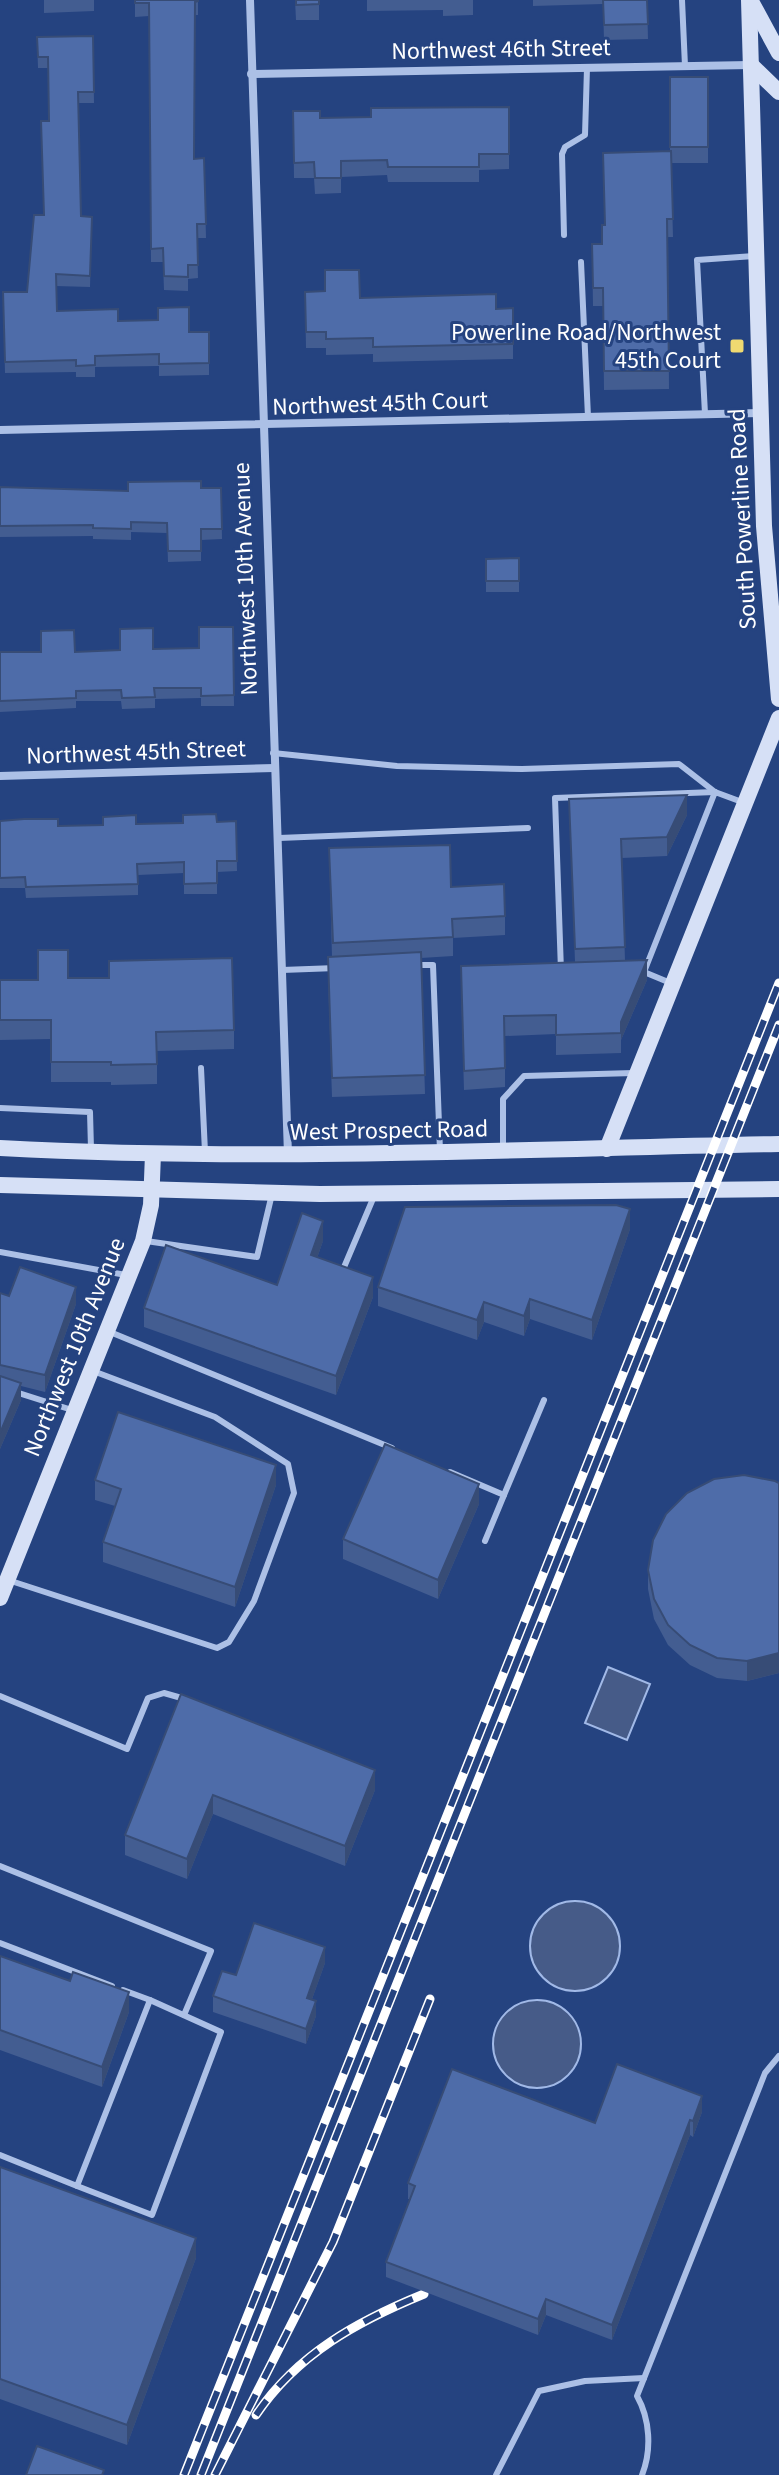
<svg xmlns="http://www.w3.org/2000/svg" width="779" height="2475" font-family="'Source Sans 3',sans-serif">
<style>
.water{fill:#465b88;stroke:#a1b9e7;stroke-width:2}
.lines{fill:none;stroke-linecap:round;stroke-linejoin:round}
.lane{stroke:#acc0e6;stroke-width:6}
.street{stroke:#acc0e6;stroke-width:8}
.secondary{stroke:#d6e0f6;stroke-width:16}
.rail-casing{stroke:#fff;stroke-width:9}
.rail{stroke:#254380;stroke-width:6;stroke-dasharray:18;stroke-linecap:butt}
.wall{fill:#435d91}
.shaded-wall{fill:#374c76}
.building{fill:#4e6ca9;stroke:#374c76;stroke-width:2}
.poi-dot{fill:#f0da71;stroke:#254380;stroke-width:3}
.labels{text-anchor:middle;stroke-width:6;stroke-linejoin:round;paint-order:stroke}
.street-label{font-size:24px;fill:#fff;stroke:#254380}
.poi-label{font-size:24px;fill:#fff;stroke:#254380;text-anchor:end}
</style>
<rect width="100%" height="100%" fill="#254380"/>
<!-- water -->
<g class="water">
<path d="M608,1667L650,1684L627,1740L585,1723Z"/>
<circle cx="575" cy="1946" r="45"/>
<circle cx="537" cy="2044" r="44"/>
</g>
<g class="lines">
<!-- lane -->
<g class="lane">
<path d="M682,0L685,66"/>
<path d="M564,235L562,154L565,147L585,135L587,68"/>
<path d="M581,262L588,417"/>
<path d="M705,414L697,260L754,256"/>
<path d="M273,753L397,766L522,769L679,764L715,792"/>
<path d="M279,838L528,828"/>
<path d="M415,965H433L440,1151"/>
<path d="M282,970L336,968"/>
<path d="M561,971L555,798L715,792"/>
<path d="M673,984L644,972L715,792L742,802"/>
<path d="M201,1068L205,1152"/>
<path d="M0,1108L90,1112L91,1149"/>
<path d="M503,1151V1099L524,1076L634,1073"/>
<path d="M146,1241L257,1257L272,1194"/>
<path d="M0,1252L126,1275"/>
<path d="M342,1272L375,1194"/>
<path d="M110,1332L392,1448"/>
<path d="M0,1387L72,1410"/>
<path d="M450,1472L504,1495L485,1541"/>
<path d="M504,1495L544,1400"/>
<path d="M11,1581L217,1648L229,1642L254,1601L294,1493L288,1464L215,1417L93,1371"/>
<path d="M0,1696L127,1749L148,1698L164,1693L185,1699"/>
<path d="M0,1866L211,1951L184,2015"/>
<path d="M0,1943L112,1986"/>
<path d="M0,2155L77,2186L150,2000L123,1990"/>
<path d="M77,2186L152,2215L221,2032L150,2000"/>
<path d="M496,2475L539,2391L585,2381L644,2378"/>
<path d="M642,2475C652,2450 650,2419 637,2396L765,2073L779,2056"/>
</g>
<!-- street -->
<g class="street">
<path d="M250,0L288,1155"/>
<path d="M251,74L750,65"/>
<path d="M0,430L760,413"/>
<path d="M0,776L274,768"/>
</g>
<!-- secondary -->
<g class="secondary">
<path d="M749,0L764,526L779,699"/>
<path d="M753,5L779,53"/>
<path d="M751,65L779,92"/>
<path d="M0,1148C260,1162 519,1149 779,1144"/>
<path d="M607,1149L779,718"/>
<path d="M0,1185L320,1194L779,1189"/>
<path d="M0,1598L143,1241L151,1205L153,1154"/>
</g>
<defs>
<g id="rail">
<path d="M256,2415C297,2354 358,2321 424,2294"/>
<path d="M184,2475L779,983"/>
<path d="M201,2475L779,1025"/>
<path d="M215,2475L333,2242L430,1999"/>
</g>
</defs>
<!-- rail casing -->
<use href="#rail" class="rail-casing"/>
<!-- rail -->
<use href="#rail" class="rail"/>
</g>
<!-- wall -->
<g class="wall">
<path d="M44,0H94V11L44,13Z"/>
<path d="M135,0H198V15H195L194,159L204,158L206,238H197L198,278L188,279V291L164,290L163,262H151L149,16L135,17Z"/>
<path d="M295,0H319V20H296Z"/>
<path d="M367,0H488H473V15L443,16V10L367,11Z"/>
<path d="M533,0H647L648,39L604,40L603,4L533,6Z"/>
<path d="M93,36L94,103H78L81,216L92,217L90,287L56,286L57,311L189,332H209V375L159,376V366L95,367V377H76V372L5,373L3,292H27L43,215L49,121L48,68H38L37,37Z"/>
<path d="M670,77H708V163H671L673,237H668L669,389L604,390L603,306H593L592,244H602L670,152Z"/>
<path d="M509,107V169L479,170V182H388L387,175L341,177V193L315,194L314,178H294L293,111L320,118L371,117Z"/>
<path d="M305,292L496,309L513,308V359L373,362V354L326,355V348H306Z"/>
<path d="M0,487L128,491L221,488L222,539L201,540V561L168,562L167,533L131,532V540L93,539V536L0,537Z"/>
<path d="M519,558V592H486V559Z"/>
<path d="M233,627L234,706H201V698L155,699V708L122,709L121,701H76V708L0,712V652H75L199,648Z"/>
<path d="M569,799L687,815L667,856L622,858L625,961L647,980L621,1040V1053L556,1055V1034L505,1036V1087L464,1090L461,986L575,962Z"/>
<path d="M0,821L58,826L236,821L237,871L217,872V894H184V873L138,875V895L26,898L25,888H0Z"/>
<path d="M329,848L451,887L505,916V935L453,938V956L421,958L425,1094L332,1097L328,976V957H332Z"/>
<path d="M0,980H38L234,1030V1049L157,1051V1084L111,1085V1082H51V1039L0,1040Z"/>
<path d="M630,1229L592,1340L530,1319L524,1336L484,1322L477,1340L378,1306V1287Z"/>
<path d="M323,1241L317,1258L373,1297L336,1395L144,1327V1308L277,1285Z"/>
<path d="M0,1293L9,1296L76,1304L45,1392L21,1386V1400L0,1449Z"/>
<path d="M95,1480L276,1485L235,1607L103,1562V1542L115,1506L95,1500Z"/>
<path d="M779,1483V1673L747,1681L717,1678L690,1665L668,1645L654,1619L648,1589V1570Z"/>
<path d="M479,1504L438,1599L343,1559V1539Z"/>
<path d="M181,1694L375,1790L345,1866L213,1814L187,1879L125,1855V1835Z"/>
<path d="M0,1956L129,2012L102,2087L0,2050Z"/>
<path d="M325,1963L312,1999L316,2016L306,2044L213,2012V1996L236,1975Z"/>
<path d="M702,2112L693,2137L690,2135L612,2340L546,2315L538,2335L386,2277V2262L410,2199H408V2183L595,2123Z"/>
<path d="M0,2167L196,2258L127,2445L0,2399Z"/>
</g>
<!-- shaded-wall -->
<g class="shaded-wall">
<path d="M687,795V815L667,856V837Z"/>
<path d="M647,960V980L621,1040V1022Z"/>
<path d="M630,1209V1229L592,1340V1320Z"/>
<path d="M323,1221V1241L311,1275V1255Z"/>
<path d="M373,1277V1297L336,1395V1376Z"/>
<path d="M76,1287V1304L45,1392V1375Z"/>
<path d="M530,1299V1319L524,1336V1316Z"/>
<path d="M484,1302V1322L477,1340V1320Z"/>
<path d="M21,1383V1400L0,1449V1433Z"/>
<path d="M276,1465V1485L235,1607V1587Z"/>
<path d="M479,1484V1504L438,1599V1580Z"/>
<path d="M779,1653V1673L747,1681V1661Z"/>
<path d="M375,1770V1790L345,1866V1846Z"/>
<path d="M213,1795V1814L187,1879V1859Z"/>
<path d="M325,1947V1963L307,2013V1998Z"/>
<path d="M129,1992V2012L102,2087V2067Z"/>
<path d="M316,2001V2016L306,2044V2029Z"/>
<path d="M702,2096V2112L693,2137V2121Z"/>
<path d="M690,2120V2135L612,2340V2325Z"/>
<path d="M196,2238V2258L127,2445V2425Z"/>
<path d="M546,2299V2315L538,2335V2319Z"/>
</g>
<!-- building -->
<g class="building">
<path d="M135,0H198V1L195,2L194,159L204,158L206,224H197L198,265H188V277L164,276L163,248L151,249L149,3H135Z"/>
<path d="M296,0H319V4L296,5Z"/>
<path d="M603,0H647L648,24L604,25Z"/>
<path d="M93,36L94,92H78L81,216L92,217L90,276L56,274L57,311L118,309V321L158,320V308L189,307V332H209V363L159,364V354L95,356V365L76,366V360L5,362L3,292H27L34,215H44L41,121H49L48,57H38L37,37Z"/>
<rect x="670" y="77" width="38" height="70"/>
<path d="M509,107V154H479V167H388L387,160L341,161V178H315L314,162L294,163L293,111H320V118L371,117V108Z"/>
<path d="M671,151L673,219H667L669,371H604L603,288H593L592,244H602V225H605L603,153Z"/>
<path d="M325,270H359L360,298L496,294V309L513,308V344L373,347V338L326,339V332H306L305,292L325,291Z"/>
<path d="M201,481V488H221L222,529H201V551H168L167,523L131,522V529L93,528V525L0,526V487L128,491V482Z"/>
<path d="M519,558V581H486V559Z"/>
<path d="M199,627H233L234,695L201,696V688H154L155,697L122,698L121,690L76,691V698L0,701V652H41V631L74,630L75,652L120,650V629L153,628V649L199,648Z"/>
<path d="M687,795L667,837L621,839L625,947L575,949L569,799Z"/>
<path d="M216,814L217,822L236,821L237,861H217V883L184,884V862L137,864L138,884L26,887L25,877L0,878V821L24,819H58V826L103,825V817L136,815V824L183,823V815Z"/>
<path d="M450,845L451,887L504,884L505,916L452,919L453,937L333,943L329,848Z"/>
<path d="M38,950H68V978H109V961L232,958L234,1030L156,1032L157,1064L111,1065V1062H51V1020H0V980H38Z"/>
<path d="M421,952L425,1075L332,1078L328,957Z"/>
<path d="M647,960L621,1022V1033L556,1035V1015L504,1016L505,1068L464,1071L461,966Z"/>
<path d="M616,1205L630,1209L592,1320L530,1299L524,1316L484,1302L477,1320L378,1287L405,1207Z"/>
<path d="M302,1213L323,1221L311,1255L373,1277L336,1376L144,1308L166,1245L277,1285Z"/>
<path d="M20,1267L76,1287L45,1375L0,1365V1293L9,1296Z"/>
<path d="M0,1376L21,1383L0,1433Z"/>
<path d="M118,1412L276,1465L235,1587L103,1542L121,1489L95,1480Z"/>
<path d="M385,1444L479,1484L438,1580L343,1539Z"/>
<path d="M744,1475L775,1481L779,1483V1653L747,1661L717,1658L690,1645L668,1625L654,1599L648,1570L653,1540L666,1514L687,1493L714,1479Z"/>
<path d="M181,1694L375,1770L345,1846L213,1795L187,1859L125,1835Z"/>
<path d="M254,1923L325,1947L307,1998L316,2001L306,2029L213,1996L222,1971L236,1975Z"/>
<path d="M0,1956L70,1981L73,1972L129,1992L102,2067L0,2030Z"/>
<path d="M617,2064L702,2096L693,2121L690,2120L612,2325L546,2299L538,2319L386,2262L415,2186L408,2183L452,2069L595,2123Z"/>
<path d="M0,2167L196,2238L127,2425L0,2379Z"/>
<path d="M37,2446L104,2470L102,2475H26Z"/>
</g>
<!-- markers -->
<rect class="poi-dot" x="729" y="338" width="16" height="16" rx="4"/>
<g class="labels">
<!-- street labels -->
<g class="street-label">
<text transform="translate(501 49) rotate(-1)" y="8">Northwest 46th Street</text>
<text transform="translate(380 403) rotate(-2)" y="8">Northwest 45th Court</text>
<text transform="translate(742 519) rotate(-93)" y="8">South Powerline Road</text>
<text transform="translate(245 579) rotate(-92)" y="8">Northwest 10th Avenue</text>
<text transform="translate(136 752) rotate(-2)" y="8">Northwest 45th Street</text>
<text transform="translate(389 1130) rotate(-1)" y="8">West Prospect Road</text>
<text transform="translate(74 1347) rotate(-68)" y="8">Northwest 10th Avenue</text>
</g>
<!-- poi labels -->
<g class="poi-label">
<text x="721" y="340">Powerline Road/Northwest<tspan x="721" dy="28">45th Court</tspan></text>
</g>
</g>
</svg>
